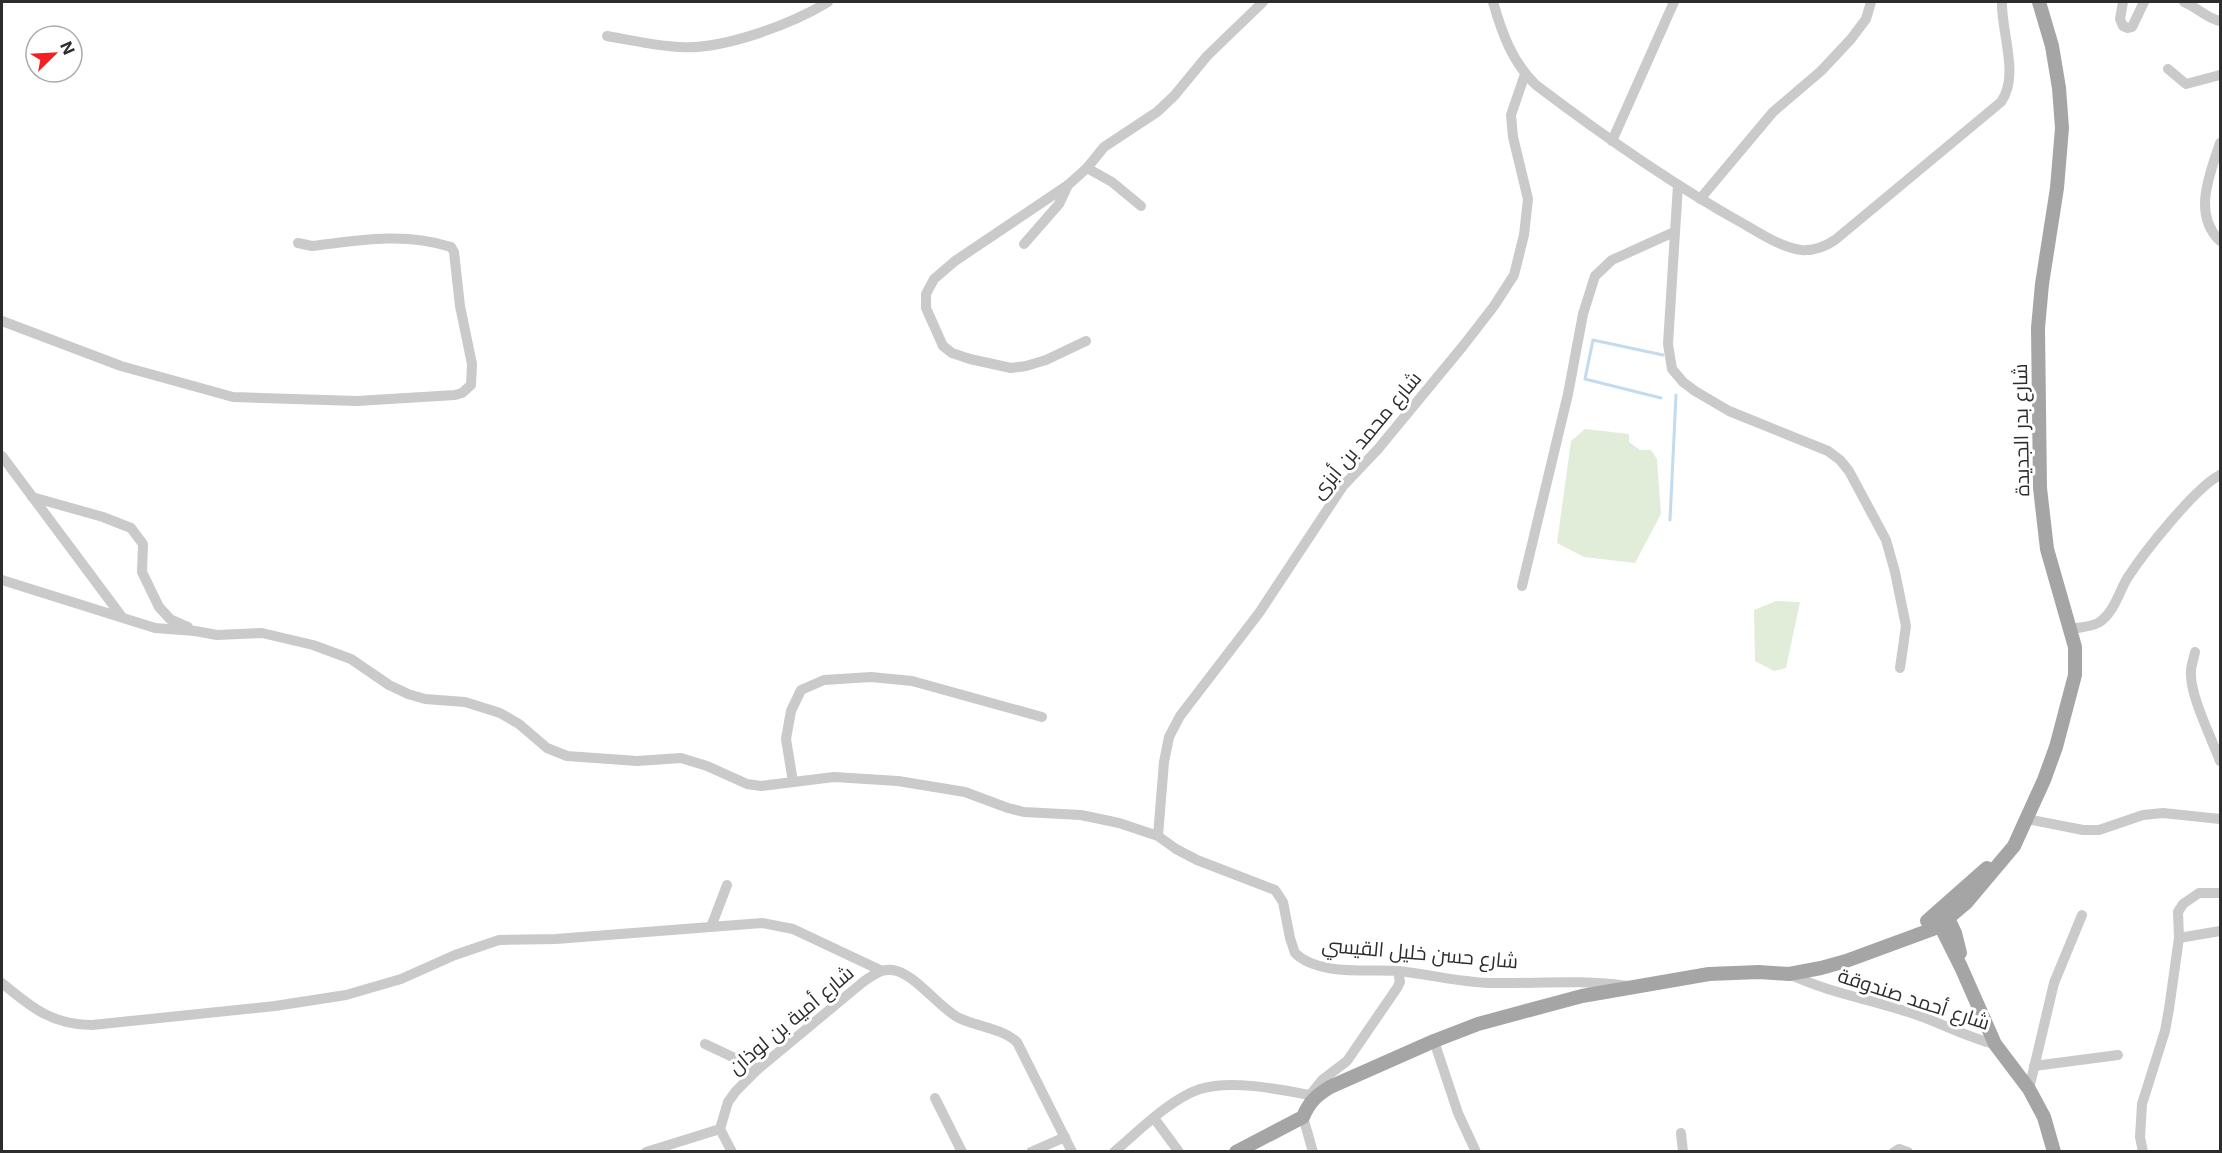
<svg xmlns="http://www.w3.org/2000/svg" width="2222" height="1153" font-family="Inter,Cairo,sans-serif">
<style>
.green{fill:#e2edd9}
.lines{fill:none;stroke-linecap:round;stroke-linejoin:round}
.stream{stroke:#c3dbef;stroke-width:3}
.minor{stroke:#cacaca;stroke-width:10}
.major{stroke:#a5a5a5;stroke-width:14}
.labels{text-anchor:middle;stroke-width:6;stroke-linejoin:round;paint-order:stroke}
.street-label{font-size:20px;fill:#2d2d2d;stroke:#fff}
</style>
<rect width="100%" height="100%" fill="#fff"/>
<!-- green -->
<g class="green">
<path d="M1585,429L1629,434V442L1640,450H1651L1657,459L1661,514L1635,563L1584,557L1557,543L1571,441Z"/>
<path d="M1776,601L1800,602L1786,668L1774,671L1755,661L1754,610Z"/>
</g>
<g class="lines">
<!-- stream -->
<g class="stream">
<path d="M1661,398L1585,379L1593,340L1663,355"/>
<path d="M1670,520L1676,395"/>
</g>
<!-- minor -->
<g class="minor">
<path d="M1493,2C1502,33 1512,62 1536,85C1602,135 1670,183 1742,223C1760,233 1780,247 1801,250C1813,251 1826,246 1835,240L2001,102C2020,76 2001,32 2002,2"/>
<path d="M2123,2L2120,19L2123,26L2128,28L2132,27L2144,2"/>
<path d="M2184,2C2197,7 2207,19 2220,21"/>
<path d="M607,36C631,40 656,46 680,47C723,50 792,24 828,2"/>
<path d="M2168,69L2186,84L2220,75"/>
<path d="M1612,141L1674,2"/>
<path d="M2220,143C2210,174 2192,214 2220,241"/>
<path d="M1087,168L1112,182L1141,206"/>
<path d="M1678,185L1668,344L1672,369L1683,382L1695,391L1729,411L1828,451L1840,460L1849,471L1886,540L1895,572L1906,626L1900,668"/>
<path d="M1700,199L1773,112L1821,71L1851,39L1866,19L1871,2"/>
<path d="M1024,244L1059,204L1068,185"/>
<path d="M2,321L121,366L233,397L357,401L455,395L462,393L471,385L472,364L460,306L454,252L451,247C405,232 359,240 312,246L298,243"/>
<path d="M1086,341L1046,360L1026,366L1011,368L970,359L952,353L943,346L926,308V294L934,279L955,261L1068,185L1087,168L1104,147L1157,112L1174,96L1207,56L1263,2"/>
<path d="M2,456L122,617"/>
<path d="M32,497L103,517L131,528L143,544L142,572L159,607L170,619L188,627"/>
<path d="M2,580L155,628L195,631L217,635L262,633L313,645L351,659L389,685L408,694L425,699L465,702L500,713L519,724L547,748L567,756L637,761L681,758L707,766L747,784L761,786L834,777L898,781L965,792L1008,808L1024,812L1081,815L1119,823L1158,836L1176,849L1197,860L1275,890L1283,902L1290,938L1295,953C1318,976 1368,969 1398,971C1428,974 1458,982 1489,983C1535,984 1581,979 1627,986"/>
<path d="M1522,586L1568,394L1583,314L1595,276L1612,260L1674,232"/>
<path d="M2071,629C2080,627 2091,627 2098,623C2114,614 2119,591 2128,577C2145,551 2195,488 2220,475"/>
<path d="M2195,652C2194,658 2191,665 2191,671C2189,694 2212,739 2220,761"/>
<path d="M793,782L786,739L791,711L801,690L824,680L871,677L912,681L1042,717"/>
<path d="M2027,819L2083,830H2099L2143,815L2163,813L2220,819"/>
<path d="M1158,836L1164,762L1169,737L1180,716L1259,613L1343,486L1378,449L1463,346L1494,306L1514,275L1524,235L1528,199L1513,137L1511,115L1525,74"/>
<path d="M711,927L727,885"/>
<path d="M2179,938L2220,931"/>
<path d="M1789,974C1827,992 1868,999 1908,1012C1938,1021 1965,1037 1995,1044"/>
<path d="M2,983C31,1007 52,1025 92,1025L275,1006L346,995L401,979L455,955L499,940L556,939L762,923L793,929L880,970"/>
<path d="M1434,1041L1458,1113L1476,1152"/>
<path d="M705,1044L758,1069"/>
<path d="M2034,1066L2118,1055"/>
<path d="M2029,1089L2054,983L2082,915"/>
<path d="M1310,1095L1322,1080L1347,1061L1397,988L1400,982L1398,971"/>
<path d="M935,1098L962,1152"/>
<path d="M1303,1117L1313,1152"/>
<path d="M1154,1118L1179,1152"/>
<path d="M720,1129L728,1102L736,1091L758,1069L863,982C875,974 882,967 897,971C918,978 937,1005 957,1017C976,1027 1000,1027 1017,1042L1072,1152"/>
<path d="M720,1129L732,1152"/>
<path d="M1681,1133L1683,1152"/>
<path d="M646,1152L720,1129"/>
<path d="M1031,1152L1065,1137"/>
<path d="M1114,1152C1139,1131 1170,1099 1200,1089C1233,1079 1282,1090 1315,1096"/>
<path d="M1894,1152L1899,1149L1908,1152"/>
<path d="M2143,1152L2140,1137L2142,1104L2165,1031L2169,1009L2179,938L2178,912L2183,904L2199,893H2220"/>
</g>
<!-- major -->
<g class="major">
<path d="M1945,912L1955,933L1960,953"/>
<path d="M1933,917L1940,925L1961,967L1995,1044L2029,1089L2044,1117L2054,1152"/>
<path d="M1927,921L1987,868"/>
<path d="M1236,1152L1303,1117C1309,1102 1317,1095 1330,1087L1434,1041L1478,1024L1582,996L1709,974L1759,972L1789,974L1821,968L1846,961L1933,929L1940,925L1966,903L2014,846L2044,780L2056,747L2075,675V647L2047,549L2040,488L2038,328L2042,284L2057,188L2062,128L2059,88L2052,46L2039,2"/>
</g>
</g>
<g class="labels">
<!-- street labels -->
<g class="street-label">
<text transform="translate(2021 430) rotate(-91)" y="7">شارع بدر الجديدة</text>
<text transform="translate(1366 435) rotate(-50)" y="7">شارع محمد بن أبزى</text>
<text transform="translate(1420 953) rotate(5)" y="7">شارع حسن خليل القيسي</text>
<text transform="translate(1914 999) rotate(18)" y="7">شارع أحمد صندوقة</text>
<text transform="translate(791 1020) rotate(-40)" y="7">شارع أمية بن لوذان</text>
</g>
</g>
<!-- border -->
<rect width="2222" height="1153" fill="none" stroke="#2d2d2d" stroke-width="6"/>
<!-- north arrow -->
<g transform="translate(54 54) rotate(66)"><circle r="28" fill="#ffffff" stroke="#ababab" stroke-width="1.5"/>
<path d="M0-4.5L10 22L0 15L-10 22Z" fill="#f61e1f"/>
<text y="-9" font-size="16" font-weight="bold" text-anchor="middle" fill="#2d2d2d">N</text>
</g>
</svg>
